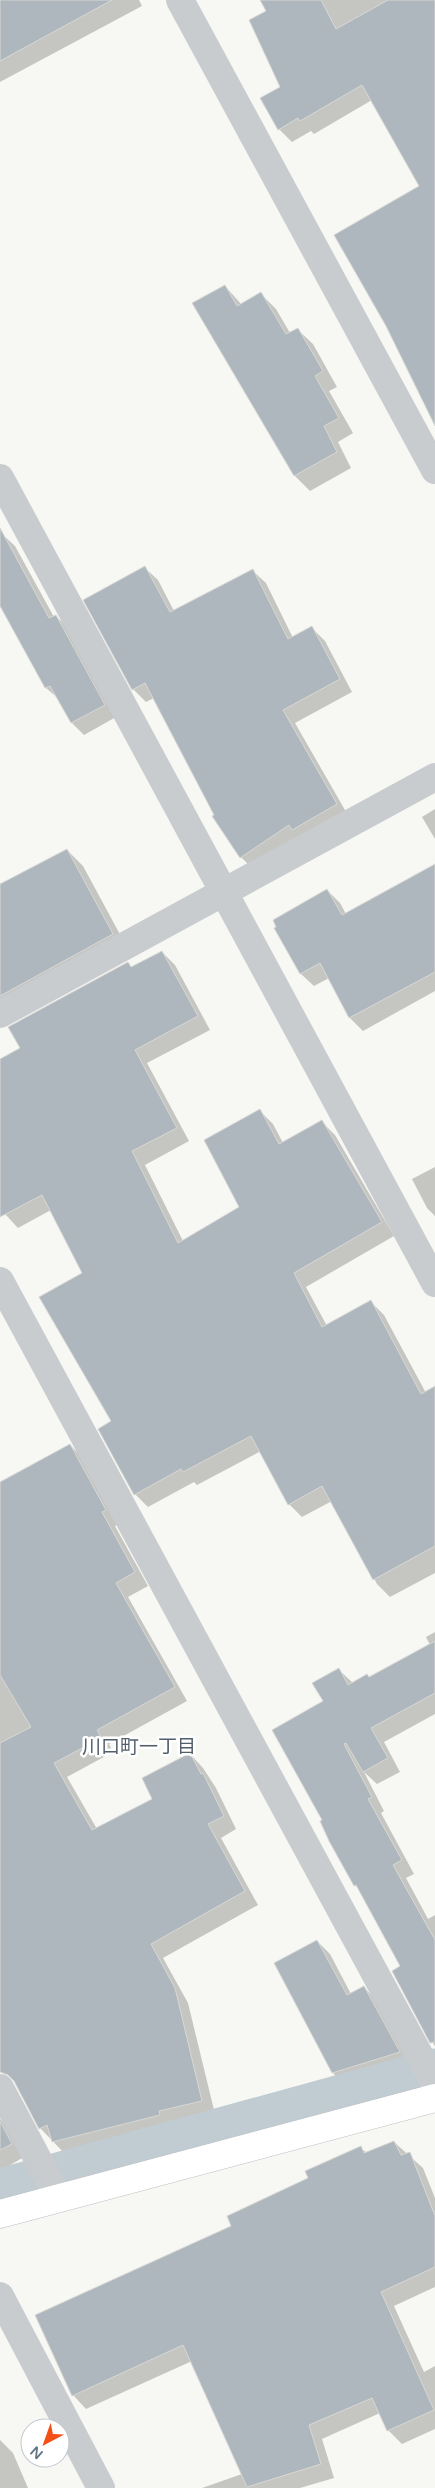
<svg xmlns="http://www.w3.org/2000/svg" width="435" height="2488" font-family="'Varela Round','Noto Sans JP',sans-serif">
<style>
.shadow{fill:#0003}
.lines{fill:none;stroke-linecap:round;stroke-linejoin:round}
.canal{stroke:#c1ccd2;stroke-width:41}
.building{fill:#aeb7bd;stroke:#d8d8d5}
.secondary-casing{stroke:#babfc4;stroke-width:29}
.street{stroke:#c8cccf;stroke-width:28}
.secondary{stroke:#fff;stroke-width:28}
.labels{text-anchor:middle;stroke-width:5;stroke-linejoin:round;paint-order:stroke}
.neighbourhood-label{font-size:19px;fill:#515f6b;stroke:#fff}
</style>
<rect width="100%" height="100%" fill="#f7f7f3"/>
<!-- shadow -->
<g class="shadow">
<path d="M0,0H139L142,6L0,82Z"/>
<path d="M261,0H435V417L421,186L372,100L314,134L311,131L292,142L279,129L282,87L268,12Z"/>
<path d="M225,286L242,305L261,294L276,309L290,333L297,329L313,344L337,387L329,391L353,433L338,442L351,468L310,491L295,476L194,304Z"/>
<path d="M2,534L15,546L54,617L56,616L68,628L116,717L84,735L72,723L59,699L46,688L0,603V536Z"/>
<path d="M145,568L158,580L174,611L253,571L266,583L293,638L312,628L325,641L352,692L295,723L349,817L254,870L241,857L216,815L154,698L146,702L133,689L85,600Z"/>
<path d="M435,809V839L422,817Z"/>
<path d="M67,850L83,866L129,951L0,1012V886Z"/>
<path d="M327,890L340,903L346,914L435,911V991L363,1031L350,1018L329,978L314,986L301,974L275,929Z"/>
<path d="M162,952L175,965L210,1030L147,1063L189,1141L145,1165L183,1241L241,1207L260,1111L273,1124L283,1143L322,1122L335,1135L394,1236L306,1287L327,1326L371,1302L384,1315L426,1393L435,1388V1573L390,1597L377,1584L332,1501L302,1517L289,1504L261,1451L197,1485L194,1482L148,1507L135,1494L113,1422L83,1274L51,1210L18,1228L5,1214L0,1204V1060L21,1048L128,964L132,968Z"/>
<path d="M435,1167V1216L427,1208L412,1179Z"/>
<path d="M70,1445L84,1459L119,1524L115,1526L148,1586L128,1597L187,1701L109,1744L113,1752L67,1777L97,1829L154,1799L190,1754L203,1768L216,1788L236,1829L221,1838L258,1905L163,1958L188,2003L215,2114L172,2125L173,2128L66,2155L40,2128L0,2023V1483Z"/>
<path d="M435,1632V1714L384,1742L400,1772L377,1784L364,1772L384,1811L381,1813L414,1874L406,1878L428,1919L435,1915V2046L432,2042L402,1967L362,1892L355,1885L324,1820V1701L339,1670L353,1683L370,1678L430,1645L426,1637Z"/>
<path d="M317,1941L330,1954L351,1994L364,1987L377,2001L412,2065L346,2086L333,2073Z"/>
<path d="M0,2119L8,2127L24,2157L0,2171Z"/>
<path d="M394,2142L423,2168L435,2198V2287L394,2306L424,2372L435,2366V2429L402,2444L388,2430L380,2413L322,2439L334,2478L300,2488H202L242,2474L192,2361L86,2409L73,2395L233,2226L361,2148L367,2153Z"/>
<path d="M0,2440L13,2453L28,2488H0Z"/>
</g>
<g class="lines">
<!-- canal -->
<path class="canal" d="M0,2189L435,2069"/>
</g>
<!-- building -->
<g class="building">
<path d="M0,0H112L0,61Z"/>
<path d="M260,0H321L336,29L388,0H435V426L386,326L334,235L419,186L362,85L300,121L298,118L278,130L260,98L280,87L249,20L266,11Z"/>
<path d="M225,285L237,306L261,292L286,334L298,328L323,371L315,376L339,418L324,426L337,452L294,476L192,303Z"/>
<path d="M0,528L49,618L56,615L105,705L71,723L50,686L45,688L0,606Z"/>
<path d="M145,566L170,612L253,569L288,639L312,626L340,679L283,710L337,804L292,830L289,825L240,858L212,816L214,815L145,683L132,690L83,600Z"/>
<path d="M67,849L113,934L0,996V884Z"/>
<path d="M435,864V972L349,1018L320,963L300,974L274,928L276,927L273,920L327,889L342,915Z"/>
<path d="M162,951L198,1016L135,1050L177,1128L132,1151L178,1243L239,1207L204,1140L260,1109L279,1144L322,1120L382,1222L294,1273L322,1327L371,1300L421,1394L435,1386V1546L373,1580L322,1486L288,1505L251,1436L183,1472L181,1469L134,1495L98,1429L111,1421L39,1297L82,1273L42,1195L0,1217V1059L20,1048L8,1027L128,962L131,967Z"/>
<path d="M70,1444L106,1510L102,1512L135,1572L116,1583L175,1687L97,1730L101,1738L54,1763L92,1830L152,1799L142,1778L190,1753L201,1774L203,1773L224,1816L208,1824L245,1891L151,1944L175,1988L202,2101L159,2111L160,2115L52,2142L47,2125L39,2129L14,2081L8,2075L0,2072V1743L31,1727L0,1675V1482Z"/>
<path d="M435,1641V1693L371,1728L388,1758L363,1772L346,1743L344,1744L372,1797L368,1799L402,1860L393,1865L435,1940V2042L430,2043L392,1971L400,1966L356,1885L354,1886L329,1841L320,1821L322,1820L272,1730L323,1701L312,1683L339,1668L348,1685L367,1674L369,1677Z"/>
<path d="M317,1940L347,1995L364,1986L400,2052L332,2073L274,1963Z"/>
<path d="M0,2121L12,2144L0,2150Z"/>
<path d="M394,2141L401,2155L410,2152L435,2216V2267L381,2292L434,2410L387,2431L372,2398L309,2425L321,2464L247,2487L183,2345L72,2396L35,2315L231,2226L227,2216L308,2178L305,2171L361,2146L364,2153Z"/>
</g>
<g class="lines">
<defs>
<path id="secondary" d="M0,2214L435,2098"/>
</defs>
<!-- secondary casing -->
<use href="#secondary" class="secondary-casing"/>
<!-- street -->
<g class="street">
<path d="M180,0L435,470"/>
<path d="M0,478L435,1283"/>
<path d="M0,1014L435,777"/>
<path d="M0,1281L435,2084"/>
<path d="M0,2088L59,2199"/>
<path d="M0,2296L101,2488"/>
</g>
<!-- secondary -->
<use href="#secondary" class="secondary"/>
</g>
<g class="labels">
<!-- neighbourhood labels -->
<g class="neighbourhood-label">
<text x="139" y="1753">川口町一丁目</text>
</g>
</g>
<!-- north arrow -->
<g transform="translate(45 2443) rotate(221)"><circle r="24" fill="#ffffff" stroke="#c0c8cf"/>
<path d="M0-4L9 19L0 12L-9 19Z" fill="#f45015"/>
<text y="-8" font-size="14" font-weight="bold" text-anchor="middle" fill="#627687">N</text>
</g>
</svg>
